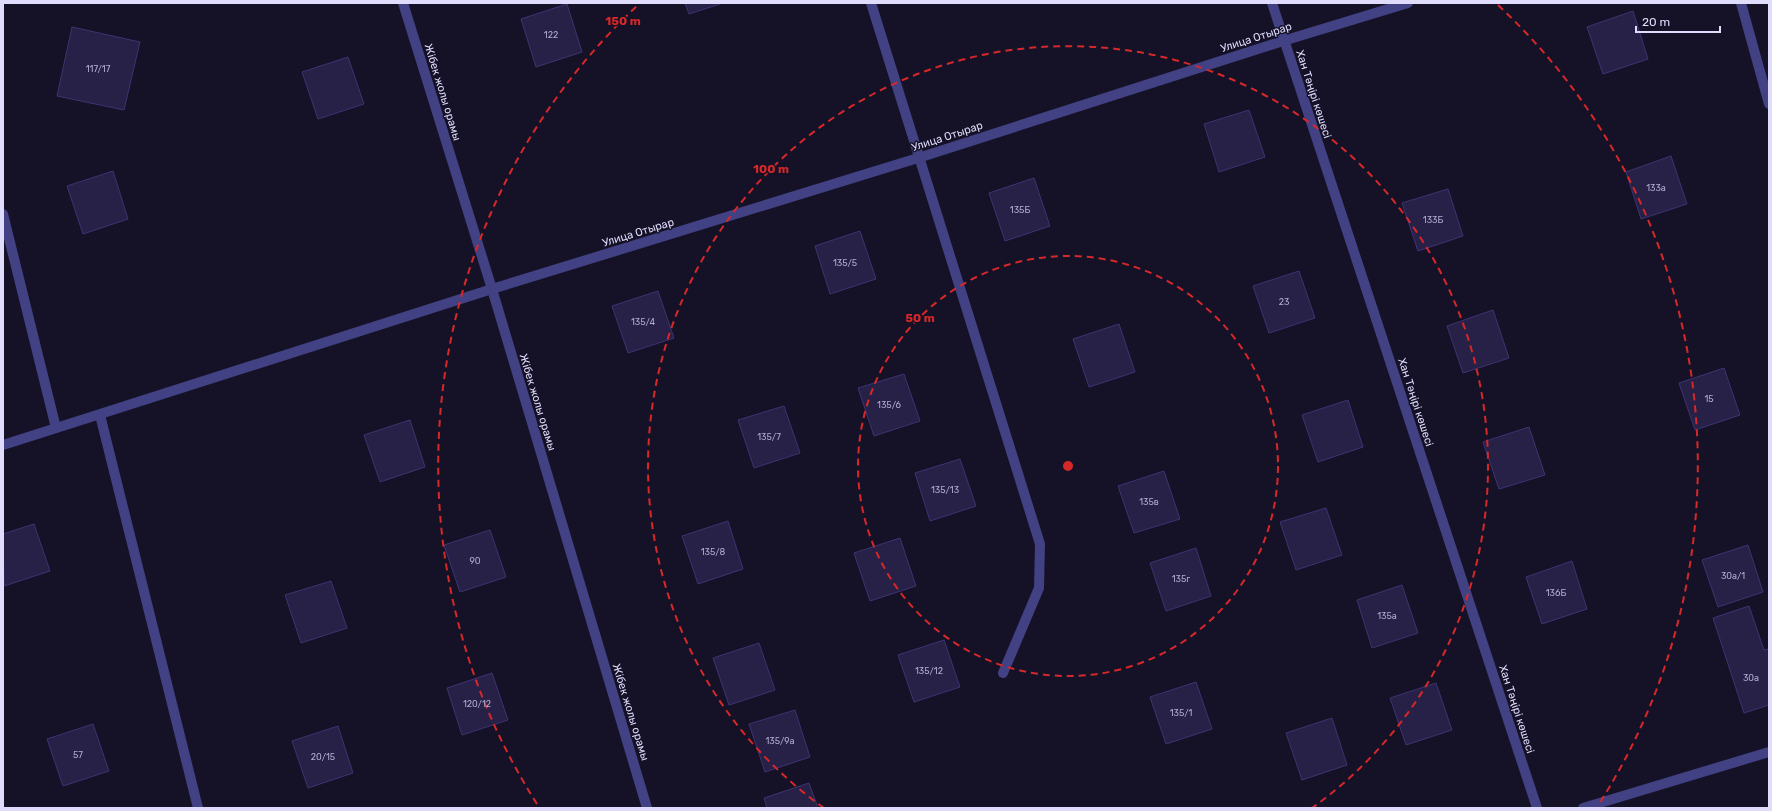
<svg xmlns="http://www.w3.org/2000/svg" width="1772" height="811" font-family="Rubik,sans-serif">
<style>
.building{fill:#272047;stroke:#3e3372}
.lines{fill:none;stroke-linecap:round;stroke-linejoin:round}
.minor{stroke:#424183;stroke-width:10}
.ring{fill:none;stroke:#d62828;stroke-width:2;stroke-dasharray:7 5}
.labels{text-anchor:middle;stroke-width:3;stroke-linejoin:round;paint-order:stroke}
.number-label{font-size:9px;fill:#b1adcf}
.street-label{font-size:11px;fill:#dfdcfc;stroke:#151228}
.centre{fill:#d62828;stroke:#151228;stroke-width:2}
.ring-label{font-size:12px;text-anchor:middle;font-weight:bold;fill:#d62828;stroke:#151228;stroke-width:3;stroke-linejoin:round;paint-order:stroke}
</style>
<rect width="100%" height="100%" fill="#151228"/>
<!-- building -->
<g class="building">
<path d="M685,3H723L689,14Z"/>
<path d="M567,4L582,52L536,67L521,19Z"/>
<path d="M1633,11L1648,59L1603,74L1587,27Z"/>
<path d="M72,27L140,42L124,110L57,96Z"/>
<path d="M348,57L364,104L318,119L302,72Z"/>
<path d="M1249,110L1265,157L1219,172L1204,124Z"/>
<path d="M1671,156L1687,204L1641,219L1626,172Z"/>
<path d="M113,171L128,219L83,234L67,186Z"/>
<path d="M1034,178L1050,226L1005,241L989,193Z"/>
<path d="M1448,189L1463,236L1418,251L1402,203Z"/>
<path d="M860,231L876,279L830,294L815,246Z"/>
<path d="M1299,271L1315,318L1269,333L1253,286Z"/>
<path d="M658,291L674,338L628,353L612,306Z"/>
<path d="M1493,310L1509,358L1463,373L1447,326Z"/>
<path d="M1119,324L1135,372L1089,387L1073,339Z"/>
<path d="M1724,368L1740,415L1695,430L1679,383Z"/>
<path d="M904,374L920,421L874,436L858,388Z"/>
<path d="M1348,400L1363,447L1318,462L1302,415Z"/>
<path d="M784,406L800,453L754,468L738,420Z"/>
<path d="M410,420L425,467L380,482L364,435Z"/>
<path d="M1529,427L1545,475L1499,489L1483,442Z"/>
<path d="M960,459L976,506L930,521L915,473Z"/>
<path d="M1164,471L1180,519L1134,533L1118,486Z"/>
<path d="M1326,508L1342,555L1296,570L1280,522Z"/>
<path d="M728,521L743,569L698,584L682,536Z"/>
<path d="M34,524L50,571L4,586L3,534Z"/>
<path d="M490,530L506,577L460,592L444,545Z"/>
<path d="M900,538L916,586L870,601L854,553Z"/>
<path d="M1748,545L1763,592L1718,607L1702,560Z"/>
<path d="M1196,548L1211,596L1166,611L1150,563Z"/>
<path d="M1572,561L1587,609L1542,624L1526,577Z"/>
<path d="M331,581L347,628L301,643L285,595Z"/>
<path d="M1402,585L1418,633L1372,648L1357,600Z"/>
<path d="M1749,606L1764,650L1769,649V705L1744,713L1713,618Z"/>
<path d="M944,640L960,687L914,702L898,655Z"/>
<path d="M759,643L775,690L729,705L713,658Z"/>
<path d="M492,673L508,720L462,735L447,688Z"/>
<path d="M1196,682L1212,729L1166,744L1150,697Z"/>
<path d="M1436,683L1452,730L1406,745L1390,698Z"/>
<path d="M795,710L810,757L765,772L749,724Z"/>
<path d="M1332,718L1347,765L1302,780L1286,733Z"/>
<path d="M93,724L109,771L63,786L47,739Z"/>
<path d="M338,726L353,773L308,788L292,741Z"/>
<path d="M809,783L818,808H767L764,798Z"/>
</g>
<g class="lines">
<!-- minor -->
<g class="minor">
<path d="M403,3L492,289L647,808"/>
<path d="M871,3L1040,544L1039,588L1003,673"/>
<path d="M1272,3L1537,808"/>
<path d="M1741,3L1769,104"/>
<path d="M3,214L56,428"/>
<path d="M100,415L198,808"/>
<path d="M3,445L492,289L918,158L1283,41L1408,3"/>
<path d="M1583,808L1769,752"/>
</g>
</g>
<!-- distance rings -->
<g class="ring">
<circle cx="1068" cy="466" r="210"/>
<path d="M824 808A420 420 0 1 1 1312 808"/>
<path d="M537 804A630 630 0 0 1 638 5M1498 5A630 630 0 0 1 1599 804"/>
</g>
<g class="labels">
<!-- number labels -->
<g class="number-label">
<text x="551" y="38">122</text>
<text x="98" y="72">117/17</text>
<text x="1656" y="191">133а</text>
<text x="1020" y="213">135Б</text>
<text x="1433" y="223">133Б</text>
<text x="845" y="266">135/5</text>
<text x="1284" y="305">23</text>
<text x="643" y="325">135/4</text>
<text x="1709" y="402">15</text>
<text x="889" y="408">135/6</text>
<text x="769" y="440">135/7</text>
<text x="945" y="493">135/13</text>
<text x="1149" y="505">135в</text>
<text x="713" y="555">135/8</text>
<text x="475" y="564">90</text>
<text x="1733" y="579">30а/1</text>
<text x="1181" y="582">135г</text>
<text x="1556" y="596">136Б</text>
<text x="1387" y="619">135а</text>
<text x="929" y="674">135/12</text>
<text x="1751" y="681">30а</text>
<text x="477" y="707">120/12</text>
<text x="1181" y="716">135/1</text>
<text x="780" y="744">135/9а</text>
<text x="78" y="758">57</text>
<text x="323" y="760">20/15</text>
</g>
<!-- street labels -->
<g class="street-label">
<text transform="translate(1256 37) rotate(-18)" y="4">Улица Отырар</text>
<text transform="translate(443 92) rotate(73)" y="4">Жібек жолы орамы</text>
<text transform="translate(1314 94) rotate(72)" y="4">Хан Тәңірі көшесі</text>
<text transform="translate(947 136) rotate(-18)" y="4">Улица Отырар</text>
<text transform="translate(638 232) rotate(-17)" y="4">Улица Отырар</text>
<text transform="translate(538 402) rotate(73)" y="4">Жібек жолы орамы</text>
<text transform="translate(1416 402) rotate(72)" y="4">Хан Тәңірі көшесі</text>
<text transform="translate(1517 709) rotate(72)" y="4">Хан Тәңірі көшесі</text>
<text transform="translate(631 712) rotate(73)" y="4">Жібек жолы орамы</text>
</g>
</g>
<circle cx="1068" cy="466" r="6" class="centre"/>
<g class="ring-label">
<text x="623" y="25">150 m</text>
<text x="771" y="173">100 m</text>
<text x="920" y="322">50 m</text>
</g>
<!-- border -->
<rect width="1772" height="811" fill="none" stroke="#dfdcfc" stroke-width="8"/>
<!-- scale -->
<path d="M1636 26v6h84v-6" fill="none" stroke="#dfdcfc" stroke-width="2"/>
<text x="1642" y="26" font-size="12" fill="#dfdcfc" stroke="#151228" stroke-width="3" paint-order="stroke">20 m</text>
</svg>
